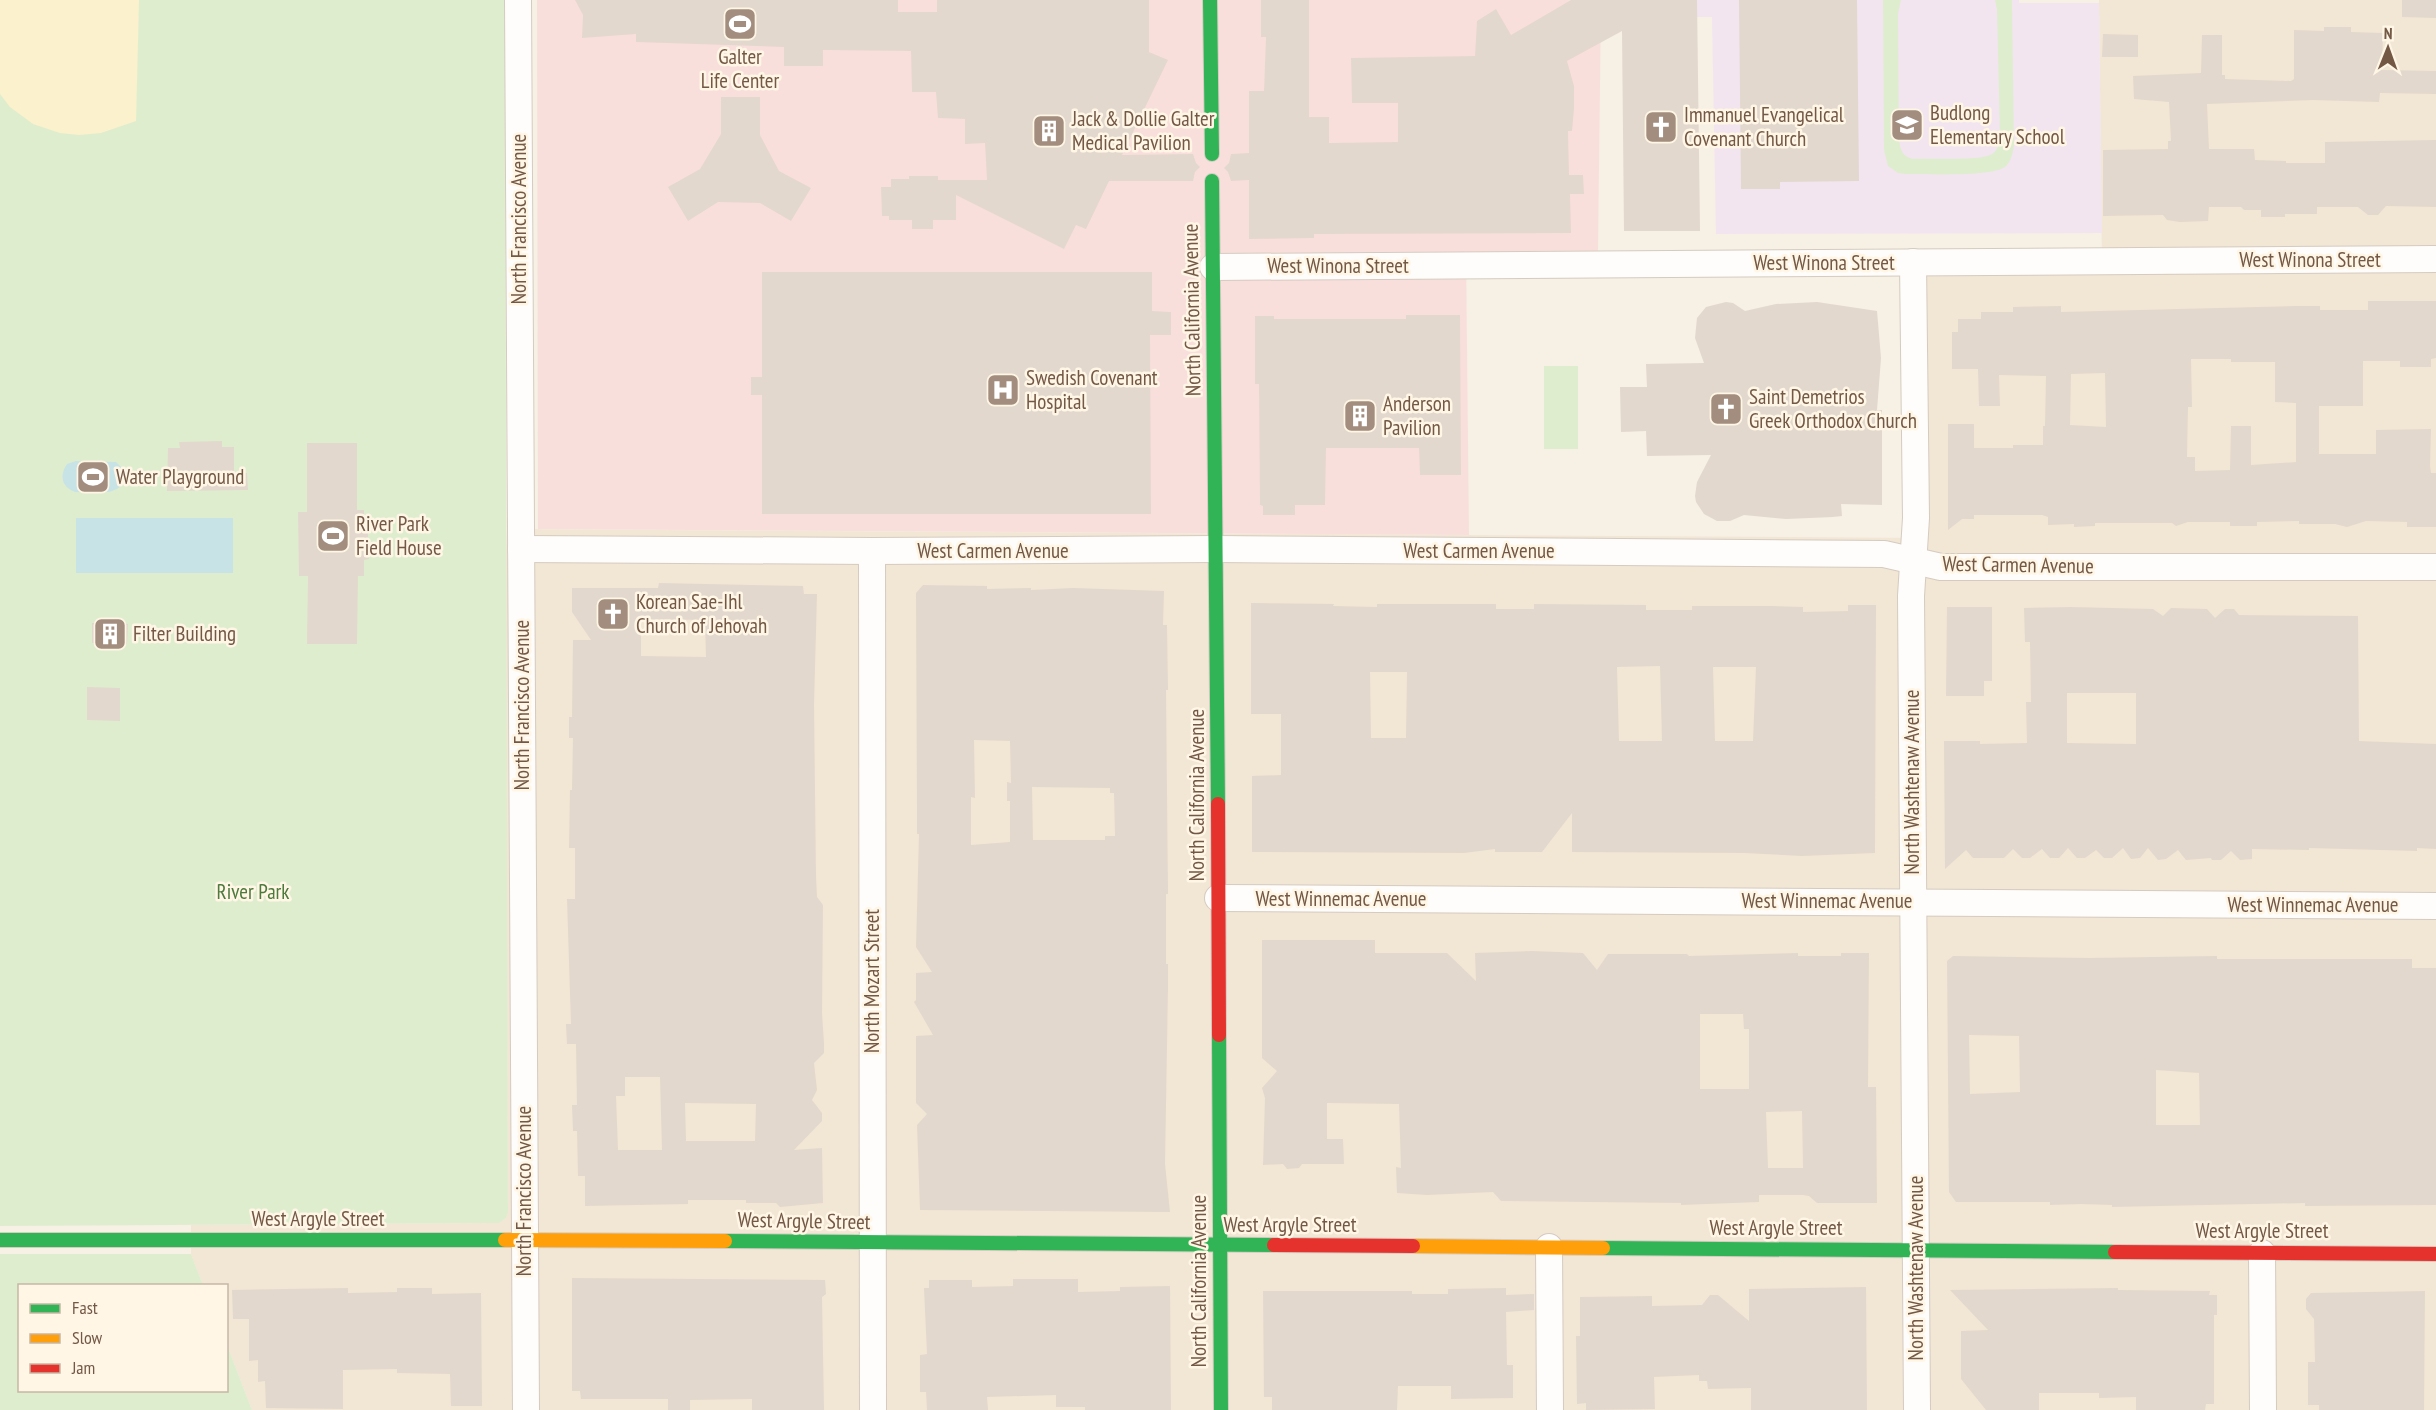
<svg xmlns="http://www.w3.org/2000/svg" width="2436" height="1410" font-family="'PT Sans Narrow',sans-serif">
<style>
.residential{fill:#f2e6d5}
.education{fill:#f2e5f0}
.medical{fill:#f9dfdc}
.green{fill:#dfedcf}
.sand{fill:#fbf1cc}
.water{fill:#c7e3e6}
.building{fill:#e3d8cd;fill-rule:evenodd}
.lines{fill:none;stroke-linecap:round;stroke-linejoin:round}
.street-casing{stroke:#d5cbc0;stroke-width:28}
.fast-casing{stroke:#d6ccc2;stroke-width:16}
.slow-casing{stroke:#d6ccc2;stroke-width:16}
.jam-casing{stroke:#d6ccc2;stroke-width:16}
.street{stroke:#fefdfb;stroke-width:26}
.fast{stroke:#30b455;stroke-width:14}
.slow{stroke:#ff9f0a;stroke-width:14}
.jam{stroke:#e5322d;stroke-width:14}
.labels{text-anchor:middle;stroke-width:5;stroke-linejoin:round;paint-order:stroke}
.poi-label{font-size:21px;fill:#745846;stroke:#fff6e5;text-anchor:start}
.street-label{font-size:21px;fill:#745846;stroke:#fff6e5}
.park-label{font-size:21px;fill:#4c7a3d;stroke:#fff6e5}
</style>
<rect width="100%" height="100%" fill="#f6f0e5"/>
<!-- residential -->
<path class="residential" d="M2099,0H2436V1410H252L227,1345L226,1286L203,1285L191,1254V1225L498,1223L506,1218L508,1213L505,576L507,529L1918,538L1916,266L2102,265Z"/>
<!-- education -->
<path class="education" d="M1601,0H2019V3H2099L2102,233L1716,234L1712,17H1600Z"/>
<!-- medical -->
<path class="medical" d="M537,0H1601L1598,251L1466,252L1469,535L538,529Z"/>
<!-- green -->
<g class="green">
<path d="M0,0H505L508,1213L506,1218L499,1223L0,1226Z"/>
<path d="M1883,0H1901L1898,14L1899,138C1900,149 1902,157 1914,159C1929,158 1982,161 1992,154C1998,150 1999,144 2000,137L1997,10L1995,0H2012L2014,145C2013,153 2011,162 2005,167C1992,177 1924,174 1905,174L1898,173L1888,166L1884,150Z"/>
<rect x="1544" y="366" width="34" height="83"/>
<path d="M0,1254H191L203,1285L20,1286V1390H226L227,1345L252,1410H0Z"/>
</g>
<!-- sand -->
<path class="sand" d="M0,0H139L136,121L101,133L79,135L60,133L33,124L10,107L0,94Z"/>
<!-- water -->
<g class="water">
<path d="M76,461L116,462L123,469V484C112,497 89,492 75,492C62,487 59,476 67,464Z"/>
<rect x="76" y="518" width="157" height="55"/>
</g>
<!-- building -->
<g class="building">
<path d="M575,0H898V12H937V0H1149V52L1168,60L1122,155L1193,154L1196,163L1200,167L1195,172L1193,181H1109L1086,229L1076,225L1064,249L956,195V220H933V229H912V220H889V216H882L881,187H891V179H909V176H938V180H987L985,143L965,144V119L938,118L936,92H912L911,51L823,50V66H784V47L636,42V34L582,38L583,15Z"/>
<path d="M1261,0H1309V117H1329V143L1398,142V103H1352L1351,58L1475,56L1477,21L1496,9L1511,35L1571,0H1697L1700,231H1624L1622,31L1567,61L1574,86V109L1572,131H1568L1569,175H1583L1584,194H1570L1571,233L1314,234V238L1249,239V180L1231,181L1228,172L1224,168L1229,163L1231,154L1249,153V91H1264L1266,37H1261Z"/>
<path d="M1739,0H1857L1859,181L1780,182V189H1741Z"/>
<path d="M2402,0H2436V18L2402,17Z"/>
<path d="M2324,27H2351V32L2383,33L2382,70L2436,71V94L2380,93L2379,102L2313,100L2207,104L2209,149H2254L2255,160L2286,161V163H2325V142L2436,140V207L2386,206L2378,215H2368L2358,207H2317V214H2285V217H2261V210H2244L2241,207H2209L2208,221L2180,222L2167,220L2163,215L2103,216V150L2168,149V141H2171L2169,102L2134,99L2133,76L2201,73L2202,35H2222V75H2225V79L2291,81L2294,79V30L2324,31Z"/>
<path d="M2103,34L2138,35V57H2102Z"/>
<path d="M721,97H760V135L779,171L811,188L791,221L760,203L718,202L688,221L668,187L700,169L721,134Z"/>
<path d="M762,272H1152V311L1171,312V335H1150L1151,514H762V395H751V377H762Z"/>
<path d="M2368,301H2436V358L2431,359V367H2400V361H2363V406H2319V454H2376V430L2431,429L2430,466L2431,473H2436V527H2407V522L2366,521L2347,527L2335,524H2299V521L2257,522V526H2230V522H2188L2176,526L2172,523H2095V526L2074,527V524L2048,525V517L2042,515H1974V519H1962L1948,530V424H1974V448H2013V445H2043V426H2045L2046,376L1999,375L2000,406H1979L1978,369H1952V332H1958V319H1981V312H2013V307L2061,306V312L2296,306H2320V310H2368ZM2191,359H2231V362H2275V402L2296,403V462L2251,465V426H2231L2230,470L2195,471V457H2187L2188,407H2192ZM2105,373L2106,427L2070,425L2071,374Z"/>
<path d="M1726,302L1733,303L1745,311L1776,304L1817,302L1877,311L1881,358L1877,410H1882V505L1841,504L1842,516L1833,517L1786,519L1744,515L1730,521H1717L1704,514L1696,502L1695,496L1697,482L1711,455L1647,456L1646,431L1621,432L1620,387H1647L1646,364L1704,363L1695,338L1697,318L1706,307Z"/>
<path d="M1406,315H1460L1461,475H1420L1419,448H1326L1325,505H1295V515H1263V506L1260,505L1259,384H1255V316H1274V319H1406Z"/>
<path d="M222,441V447H234V473H247L248,490L167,491L168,448H180L179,442Z"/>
<path d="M307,443H357V510H364V529H368V544L369,559L364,560V576H358L357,644H307L308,576H299L298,512H307Z"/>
<path d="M659,583L803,586L804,594H817L814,705L816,876L817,897L823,905L822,1013L824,1043V1053L814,1063L817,1090L812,1100L822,1113V1121L794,1150L822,1148L823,1203L780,1207L776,1203H746V1200H688V1204L585,1206V1176H578L577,1131H573L572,1105H577L576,1044H567L566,1024H571L567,899H575V848H569L570,790H572L573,738H569V717H572L573,640H591L572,612V588H658ZM641,619L705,620L706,657L641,656ZM625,1077H660L662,1150H618L616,1096H625ZM685,1103L756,1104L755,1141H686Z"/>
<path d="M923,585L987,586V589L1031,588V590L1073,588L1164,591L1163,625H1167L1168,690H1166L1168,894H1166V964H1168V987L1165,1164L1170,1212L920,1210L917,1125L927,1114L916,1103V1036L933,1035L914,1002L916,1000V973L932,972L916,947L919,834H917V808L916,593ZM974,740L1010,741L1011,783L1007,782V801H1010V842L971,845V797L975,798ZM1032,787L1110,788V793H1114L1115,836H1105V840H1033Z"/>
<path d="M1251,603L1334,604L1333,606L1377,607V604H1496V609H1534V604L1646,605V610H1692V606H1771L1803,607V612L1848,611V605H1876L1875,853L1802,856L1744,853L1572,852V813L1542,852H1495V849L1464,853L1252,852V776L1281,775V714H1251ZM1660,666L1662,741H1619L1617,667ZM1713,667H1756L1753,741H1715ZM1370,672H1407L1406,738H1371Z"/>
<path d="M1947,607H1992V681H1984V696H1946Z"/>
<path d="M2071,607L2153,609L2163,616L2171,608L2207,609L2215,618L2225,609H2234L2239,615L2358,616L2359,741L2436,744V849L2417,848V851L2309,848V850L2252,849V859L2240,860L2231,851L2221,860H2212L2211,858L2186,860L2178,850L2166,859L2158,860L2148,848L2140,858L2131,859L2123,848L2112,858H2104L2096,850L2085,858H2077L2068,848L2059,858H2050L2042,849L2030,858H2022L2013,849L2004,858H1973L1966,850L1945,869L1944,741H1980V744L2027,743L2026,702H2031L2030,642H2025L2024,608ZM2067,693H2136V744L2067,743Z"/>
<path d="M92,623L128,624L127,644L92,643Z"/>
<path d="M87,687L120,688V721L87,720Z"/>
<path d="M1262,940H1375V953H1447L1476,981L1475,953L1532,951L1583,953L1597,970L1608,954H1687L1689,956L1798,953V956H1841V953H1869L1868,1087H1876L1877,1203H1817L1809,1196L1803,1195H1759V1202L1681,1205V1203L1501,1201L1493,1192L1427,1195L1397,1193L1396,1167L1401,1168L1399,1104L1327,1103V1139H1343L1344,1164H1302L1299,1168L1287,1169L1283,1164L1263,1165L1265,1098L1262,1088L1277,1071L1262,1058ZM1700,1014H1743L1744,1029H1749V1089H1700ZM1802,1111L1803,1168H1768L1766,1112Z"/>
<path d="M1953,956L2090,958L2217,956V959H2412V968H2436V1205L2305,1206V1203L2112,1207V1205L2081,1204L2050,1205V1202H1956L1949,1192L1947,961ZM1969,1035L2019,1036L2020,1092L1970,1094ZM2156,1070L2199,1073L2200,1125H2156Z"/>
<path d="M572,1278L825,1280L826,1294L822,1297L824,1410H752V1399L690,1400V1410H668V1399H581L580,1391H572Z"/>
<path d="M1013,1279H1078V1292L1120,1291V1287L1170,1286L1171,1410H1085V1407H1056V1395L987,1397L988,1410H927L926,1392H920V1355L927,1354L924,1288H929V1280H972V1287L1013,1286Z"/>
<path d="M1866,1287L1867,1410H1751V1388L1708,1389L1707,1381H1699V1375L1654,1377L1655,1409L1586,1410V1403L1577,1404L1576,1336H1580V1297L1652,1296V1306L1702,1305L1710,1295H1718L1749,1321V1289Z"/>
<path d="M348,1288V1293L397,1292V1288H432V1294L481,1293L482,1406H451L450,1374L397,1373V1369L343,1370V1409L266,1408L265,1381L258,1382V1360L249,1361V1319H233L232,1290Z"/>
<path d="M1506,1288V1295L1534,1294V1310L1506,1312L1507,1365H1513V1398L1451,1399V1386H1398L1397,1410H1272V1397H1264L1263,1291H1412V1294H1448V1289Z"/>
<path d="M2118,1288V1290L2210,1291L2209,1295H2217V1315H2214V1404H2206L2205,1410H2136V1397L2099,1398V1393H2039V1410H1986L1961,1379V1331L1988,1330L1950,1290Z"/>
<path d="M2425,1291L2424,1410H2319V1405H2308V1362H2315L2314,1319L2306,1309V1299L2311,1293Z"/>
</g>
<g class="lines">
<defs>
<g id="street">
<path d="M518,0L526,1410"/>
<path d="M1913,262L1916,518L1911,596L1917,1410"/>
<path d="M1213,267L2436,259"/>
<path d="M521,549L872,551L1216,549L1884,554L1941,567H2436"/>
<path d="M872,551L873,1410"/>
<path d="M1218,898L2436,906"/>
<path d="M1549,1247L1550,1410"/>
<path d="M2262,1253L2263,1410"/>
</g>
<g id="fast">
<path d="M1210,0L1212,154"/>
<path d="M1212,181L1218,804"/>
<path d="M1219,1035L1221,1410"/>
<path d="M0,1240H505"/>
<path d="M725,1241L1274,1245"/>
<path d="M1603,1248L2115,1252"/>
</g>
<g id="slow">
<path d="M505,1240L725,1241"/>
<path d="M1413,1246L1603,1248"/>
</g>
<g id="jam">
<path d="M1218,804L1219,1035"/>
<path d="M1274,1245L1413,1246"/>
<path d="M2115,1252L2436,1254"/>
</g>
</defs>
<!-- street casing -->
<use href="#street" class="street-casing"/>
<!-- fast casing -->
<use href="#fast" class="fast-casing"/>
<!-- slow casing -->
<use href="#slow" class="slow-casing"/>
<!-- jam casing -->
<use href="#jam" class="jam-casing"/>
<!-- street -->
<use href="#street" class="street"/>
<!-- fast -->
<use href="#fast" class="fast"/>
<!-- slow -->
<use href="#slow" class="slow"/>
<!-- jam -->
<use href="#jam" class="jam"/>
</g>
<!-- icons -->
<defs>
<symbol id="stadium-square" viewBox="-11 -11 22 22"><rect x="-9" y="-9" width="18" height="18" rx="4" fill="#a28d7e" stroke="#fff6e5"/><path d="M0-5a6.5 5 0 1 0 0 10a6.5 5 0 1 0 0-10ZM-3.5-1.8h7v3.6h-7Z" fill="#fff"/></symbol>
<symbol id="school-square" viewBox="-11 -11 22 22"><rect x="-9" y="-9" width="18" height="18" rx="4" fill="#a28d7e" stroke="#fff6e5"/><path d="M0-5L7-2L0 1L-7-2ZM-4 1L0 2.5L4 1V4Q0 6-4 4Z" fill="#fff"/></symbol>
<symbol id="church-square" viewBox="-11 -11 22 22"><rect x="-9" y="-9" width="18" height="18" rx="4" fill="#a28d7e" stroke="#fff6e5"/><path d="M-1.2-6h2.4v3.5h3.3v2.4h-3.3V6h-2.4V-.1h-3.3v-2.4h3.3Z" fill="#fff"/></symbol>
<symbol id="building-square" viewBox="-11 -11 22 22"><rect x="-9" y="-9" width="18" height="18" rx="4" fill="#a28d7e" stroke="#fff6e5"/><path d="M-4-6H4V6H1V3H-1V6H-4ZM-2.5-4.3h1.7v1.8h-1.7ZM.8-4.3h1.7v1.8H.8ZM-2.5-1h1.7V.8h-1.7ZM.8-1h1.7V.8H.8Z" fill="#fff"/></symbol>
<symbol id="hospital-square" viewBox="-11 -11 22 22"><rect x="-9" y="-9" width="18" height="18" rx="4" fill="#a28d7e" stroke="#fff6e5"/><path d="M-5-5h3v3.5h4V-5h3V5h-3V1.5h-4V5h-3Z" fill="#fff"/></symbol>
</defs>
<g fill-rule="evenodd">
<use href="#stadium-square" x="721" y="5" width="38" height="38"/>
<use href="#school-square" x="1888" y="106" width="38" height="38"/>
<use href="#church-square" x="1642" y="108" width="38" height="38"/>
<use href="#building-square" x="1030" y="112" width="38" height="38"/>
<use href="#hospital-square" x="984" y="371" width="38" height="38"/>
<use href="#church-square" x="1707" y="390" width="38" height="38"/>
<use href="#building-square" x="1341" y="397" width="38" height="38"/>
<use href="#stadium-square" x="74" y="458" width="38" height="38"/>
<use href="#stadium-square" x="314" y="517" width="38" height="38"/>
<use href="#church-square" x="594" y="595" width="38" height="38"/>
<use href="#building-square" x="91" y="615" width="38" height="38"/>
</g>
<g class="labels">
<!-- poi labels -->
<g class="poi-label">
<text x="740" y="64" text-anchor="middle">Galter<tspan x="740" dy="24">Life Center</tspan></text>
<text x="1930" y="120">Budlong<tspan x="1930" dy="24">Elementary School</tspan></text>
<text x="1684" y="122">Immanuel Evangelical<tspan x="1684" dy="24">Covenant Church</tspan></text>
<text x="1072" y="126">Jack &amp; Dollie Galter<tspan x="1072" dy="24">Medical Pavilion</tspan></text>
<text x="1026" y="385">Swedish Covenant<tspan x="1026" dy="24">Hospital</tspan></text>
<text x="1749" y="404">Saint Demetrios<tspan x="1749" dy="24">Greek Orthodox Church</tspan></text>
<text x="1383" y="411">Anderson<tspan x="1383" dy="24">Pavilion</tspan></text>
<text x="116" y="484">Water Playground</text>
<text x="356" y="531">River Park<tspan x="356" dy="24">Field House</tspan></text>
<text x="636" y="609">Korean Sae-Ihl<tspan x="636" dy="24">Church of Jehovah</tspan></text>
<text x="133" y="641">Filter Building</text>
</g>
<!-- street labels -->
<g class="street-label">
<text transform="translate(519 219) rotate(-90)" y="7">North Francisco Avenue</text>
<text x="2310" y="267">West Winona Street</text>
<text x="1824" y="270">West Winona Street</text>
<text x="1338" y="273">West Winona Street</text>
<text transform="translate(1192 310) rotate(-91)" y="7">North California Avenue</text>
<text x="993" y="558">West Carmen Avenue</text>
<text x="1479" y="558">West Carmen Avenue</text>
<text transform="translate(2018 565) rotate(1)" y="7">West Carmen Avenue</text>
<text transform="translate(522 705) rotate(-90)" y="7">North Francisco Avenue</text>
<text transform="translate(1912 782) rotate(-90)" y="7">North Washtenaw Avenue</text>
<text transform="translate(1197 795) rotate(-90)" y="7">North California Avenue</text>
<text x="1341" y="906">West Winnemac Avenue</text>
<text x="1827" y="908">West Winnemac Avenue</text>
<text x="2313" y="912">West Winnemac Avenue</text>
<text transform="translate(872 981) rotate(-90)" y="7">North Mozart Street</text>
<text transform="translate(524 1191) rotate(-90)" y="7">North Francisco Avenue</text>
<text x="318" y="1226">West Argyle Street</text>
<text transform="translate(804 1221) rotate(1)" y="7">West Argyle Street</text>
<text x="1290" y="1232">West Argyle Street</text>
<text x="1776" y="1235">West Argyle Street</text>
<text x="2262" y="1238">West Argyle Street</text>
<text transform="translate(1916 1268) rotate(-90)" y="7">North Washtenaw Avenue</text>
<text transform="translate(1199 1281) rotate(-90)" y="7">North California Avenue</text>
</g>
<!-- park labels -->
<g class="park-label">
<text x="253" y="899">River Park</text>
</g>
</g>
<!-- legend -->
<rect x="18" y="1284" width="210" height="108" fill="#fff6e5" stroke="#c7b7a5" stroke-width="1.5"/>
<rect x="30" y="1304" width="30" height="9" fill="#30b455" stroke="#c7b7a5" stroke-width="1.5"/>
<text x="72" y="1314" font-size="18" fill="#745846">Fast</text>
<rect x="30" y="1334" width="30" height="9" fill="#ff9f0a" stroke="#c7b7a5" stroke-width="1.5"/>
<text x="72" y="1344" font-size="18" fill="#745846">Slow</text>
<rect x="30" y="1364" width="30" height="9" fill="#e5322d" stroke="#c7b7a5" stroke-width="1.5"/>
<text x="72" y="1374" font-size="18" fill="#745846">Jam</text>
<!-- north arrow -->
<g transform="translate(2388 48) rotate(1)" stroke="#fff6e5" stroke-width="4.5" paint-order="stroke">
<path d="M0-4.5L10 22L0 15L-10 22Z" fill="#745846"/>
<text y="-9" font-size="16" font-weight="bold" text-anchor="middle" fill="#745846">N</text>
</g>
</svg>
